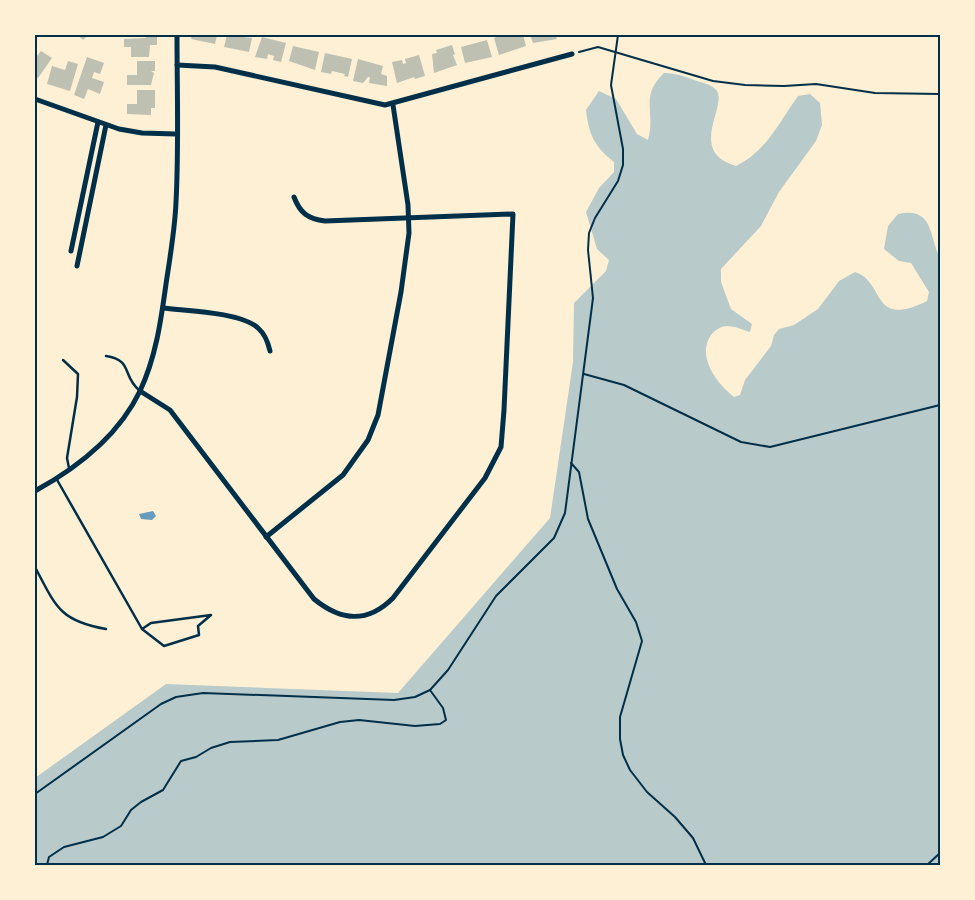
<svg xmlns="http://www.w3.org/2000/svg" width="975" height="900" font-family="Rubik,sans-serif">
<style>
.green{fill:#b9caca}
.water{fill:#669bbc}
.building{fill:#bec0b2}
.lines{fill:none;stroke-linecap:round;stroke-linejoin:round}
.path{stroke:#003049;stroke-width:2}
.service{stroke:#003049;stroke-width:2.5}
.minor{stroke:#003049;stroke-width:5}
.neatline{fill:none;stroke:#003049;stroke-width:2}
</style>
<rect width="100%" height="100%" fill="#fdf0d5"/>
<!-- green -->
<path class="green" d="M664,73C676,73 686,77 697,81C704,83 713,85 717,91C727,107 687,152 736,166C766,152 780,121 798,96L810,94L820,103L822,125L816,141L779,192L761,226L721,269V282L731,309L752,324L750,332C743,330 735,326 727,326C721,326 715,330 711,335C696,356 717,384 734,397L740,395L745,380L771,346L774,335L779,329L794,325L818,309L839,281L855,272C886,282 870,329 927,301L929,292L911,263L899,261L884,249L888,226L898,214C934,206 929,237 940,258V865H35V778L166,684L398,693L550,518L573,362L574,303L606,271L609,260L597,249L586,212L599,188L614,172V162C594,146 589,135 586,110L599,91L616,99L637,134L648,140C656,111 639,97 664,73Z"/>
<!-- water -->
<path class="water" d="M153,511L156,516L152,520L141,519L139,514Z"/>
<!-- building -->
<g class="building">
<path d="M78,35H88L83,40Z"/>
<path d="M146,35H157V45H150L149,57H131V47H124V39L146,38Z"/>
<path d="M192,35H217L215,44L191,39Z"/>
<path d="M227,35L252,38L249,52L224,47Z"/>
<path d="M503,35H523L526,46L499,55L494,38Z"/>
<path d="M530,35H555L557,39L533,43Z"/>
<path d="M262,37L286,43L281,62L273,60L274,56L268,54L267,59L255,57Z"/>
<path d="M487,40L492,57L465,63L461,47Z"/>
<path d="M452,45L455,54L453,55L457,65L434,73L432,54L437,53L436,50Z"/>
<path d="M293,46L319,52L315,70L289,61Z"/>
<path d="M41,51L52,58L38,78L35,77V54L37,56Z"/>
<path d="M325,53L352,59L348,77L344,76L345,74L332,71L331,74L321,72Z"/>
<path d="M419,55L425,76L415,79L414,77L397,83L392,62L402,60L403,64L406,63L405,59Z"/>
<path d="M87,57L104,63L100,74L94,72L92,78L104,82L100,94L88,89L84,99L74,95Z"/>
<path d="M358,59L383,66L381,74L387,76V86L369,83L370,77H368L363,83L353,81Z"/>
<path d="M68,61L78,64L70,91L47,84L52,66L65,70Z"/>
<path d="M137,61H155V71H151L154,73L151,85H127V75H137Z"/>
<path d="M137,90H155V108H151V115L127,114V104H137Z"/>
</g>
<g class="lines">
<!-- path -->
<g class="path">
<path d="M579,52L598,47L713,81L745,85L784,86L816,84L875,93L940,94"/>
<path d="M584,374L624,385L741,442L770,447L940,405"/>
<path d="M571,463L579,472L588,519L617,589L636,622L642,641L620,717V739L623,755L630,770L647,792L675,817L693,838L706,865"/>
<path d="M35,794L161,704L176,697L203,693L394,700L415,697L430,690L448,670L496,596L554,538L565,513L593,298L588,250L589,233L595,218L618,181L623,165V149L611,85L618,35"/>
<path d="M47,865L49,857L64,847L103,837L121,826L131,810L141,802L163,790L181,761L196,757L211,748L230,742L278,740L340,722L359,720L415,726L440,724L446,720L443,708L430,690"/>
<path d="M927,865L940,853"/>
</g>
<!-- service -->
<g class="service">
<path d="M106,356C133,360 122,376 139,390"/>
<path d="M63,360L78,374L77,397L67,458L69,468"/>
<path d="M56,478L142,629L164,646L199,635L198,626L211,615L151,623L142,629"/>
<path d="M35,567C56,607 60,621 106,629"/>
</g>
<!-- minor -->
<g class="minor">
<path d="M177,65L215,67L385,105L572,54"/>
<path d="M35,99L119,129L142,133L176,134"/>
<path d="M71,251L98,122"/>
<path d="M77,266L106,125"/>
<path d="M163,308C187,311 240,312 258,328C265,334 268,342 270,351"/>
<path d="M140,391L170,410L314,599C341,621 367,624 393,598L485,478L501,447L504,410L513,214L325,221C308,219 300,213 294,197"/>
<path d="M35,491C77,468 119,435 140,391C156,357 161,320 166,284C170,257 175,229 176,202C179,146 177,90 177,35"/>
<path d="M266,537L343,475L368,440L378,415L401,292L409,233L408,205L393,105"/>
</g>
</g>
<!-- border -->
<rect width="975" height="900" fill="none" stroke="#fdf0d5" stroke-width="72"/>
<rect x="36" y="36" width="903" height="828" class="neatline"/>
</svg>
